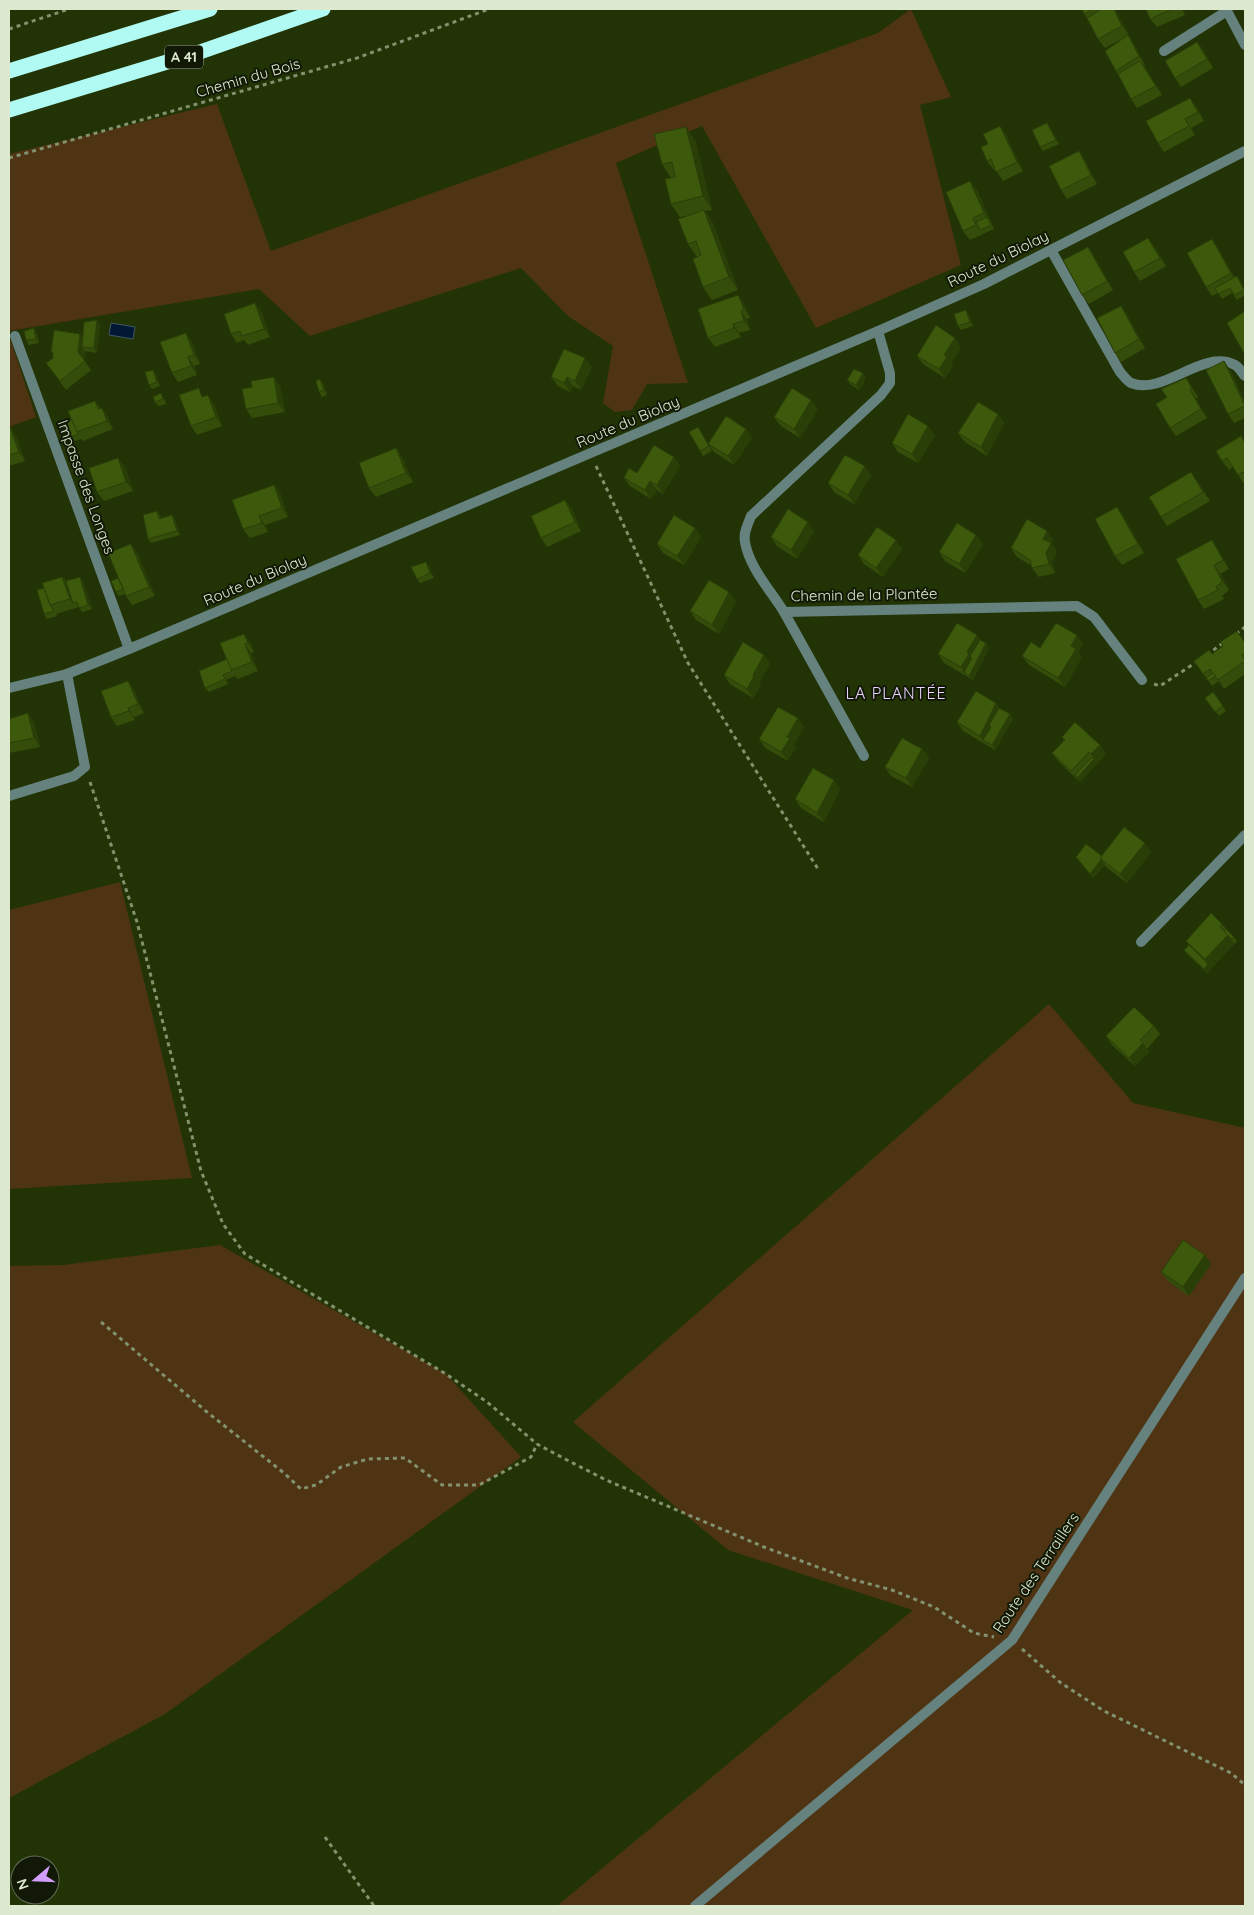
<svg xmlns="http://www.w3.org/2000/svg" width="1254" height="1915" font-family="Quicksand,sans-serif">
<style>
.green{fill:#4e3413}
.water{fill:#001833;stroke:#425762}
.lines{fill:none;stroke-linecap:round;stroke-linejoin:round}
.path{stroke:#83926e;stroke-width:3;stroke-dasharray:4 4;stroke-linecap:butt}
.service{stroke:#66827f;stroke-width:10}
.minor{stroke:#66827f;stroke-width:10}
.tertiary{stroke:#66827f;stroke-width:10}
.motorway{stroke:#b0faf3;stroke-width:15}
.wall{fill:#344d0a}
.shaded-wall{fill:#2a3e08}
.building{fill:#3c590c;stroke:#2a3e08}
.labels{text-anchor:middle;stroke-width:4;stroke-linejoin:round;paint-order:stroke}
.shield{fill:#111906;stroke:#9fab93;stroke-width:1}
.shield-label{font-size:14px;font-weight:bold;fill:#dce9cf}
.street-label{font-size:15px;fill:#dce9cf;stroke:#111906}
.neighbourhood-label{font-size:16px;letter-spacing:1px;fill:#ead4fd;stroke:#111906}
</style>
<rect width="100%" height="100%" fill="#223405"/>
<!-- green -->
<g class="green">
<path d="M911,9L951,97L920,105L961,265L816,328L702,126L616,163L688,383L647,384L632,410L615,412L603,403L613,346L568,316L521,268L310,336L259,289L9,331V154L217,104L271,251L878,33Z"/>
<path d="M9,335L36,417L9,427Z"/>
<path d="M120,882L192,1178L9,1189V910Z"/>
<path d="M1049,1004L1133,1103L1245,1128V1906H557L913,1610L728,1550L573,1422Z"/>
<path d="M220,1245L446,1374L521,1457L165,1714L9,1798V1266L63,1265Z"/>
</g>
<!-- water -->
<path class="water" d="M111,323L135,327L133,339L109,335Z"/>
<g class="lines">
<!-- path -->
<g class="path">
<path d="M9,29L69,9"/>
<path d="M9,158L357,58L489,9"/>
<path d="M596,466L688,663L818,869"/>
<path d="M1236,634L1245,627"/>
<path d="M1207,655L1224,642"/>
<path d="M1154,684L1160,686L1198,661"/>
<path d="M90,782L137,922L201,1171L223,1224L245,1254L446,1374L487,1402L537,1444L565,1459L606,1480L764,1547L847,1578L892,1590L934,1607L974,1633L994,1637"/>
<path d="M101,1322L207,1412L284,1473L301,1489L316,1485L341,1467L368,1459L405,1458L442,1485H479L531,1457L537,1444"/>
<path d="M1022,1649L1061,1683L1104,1711L1231,1773L1245,1785"/>
<path d="M325,1837L374,1906"/>
</g>
<!-- service -->
<g class="service">
<path d="M1164,51L1227,11"/>
<path d="M1051,250L1120,372C1123,375 1127,381 1131,383C1164,396 1203,348 1235,365C1239,367 1242,373 1245,376"/>
<path d="M9,796L74,776L85,767L67,674"/>
</g>
<!-- minor -->
<g class="minor">
<path d="M1226,9L1245,45"/>
<path d="M878,331L890,373V383L881,395L751,516C748,524 743,533 745,542C749,567 771,591 784,612L1077,606L1094,617L1142,680"/>
<path d="M15,336L129,649"/>
<path d="M784,612L864,756"/>
<path d="M1141,942L1245,835"/>
</g>
<!-- tertiary -->
<g class="tertiary">
<path d="M9,688L67,674L129,649L878,331L984,284L1245,151"/>
<path d="M695,1906L1012,1640L1245,1278"/>
</g>
<!-- motorway -->
<g class="motorway">
<path d="M9,71L210,9"/>
<path d="M9,110L200,52L323,9"/>
</g>
</g>
<!-- wall -->
<g class="wall">
<path d="M1082,9H1115L1145,65L1144,66L1162,95L1137,108L1131,99L1116,71L1122,39L1105,48L1098,39Z"/>
<path d="M1146,9H1182L1185,15L1157,27L1150,19Z"/>
<path d="M1197,42L1204,51L1213,68L1181,87L1175,78Z"/>
<path d="M1197,107L1204,121L1191,128L1195,135L1164,152L1158,143Z"/>
<path d="M1050,127L1059,144L1043,151L1040,147Z"/>
<path d="M1006,135L1023,171L1003,181L995,169L994,170L987,161L988,144Z"/>
<path d="M695,140L712,210L705,211L713,223L738,290L712,300L703,287L697,257L688,244L687,216L680,217L671,204V178L662,164Z"/>
<path d="M1079,151L1085,160L1097,184L1067,199L1061,190Z"/>
<path d="M977,190L994,229L970,240L963,231Z"/>
<path d="M1212,239L1218,248L1234,277L1240,280L1245,291V295L1237,300L1232,293L1222,299L1218,293L1212,296L1206,287Z"/>
<path d="M1088,247L1094,256L1113,290L1089,304L1082,295Z"/>
<path d="M1155,247L1166,266L1140,281L1134,272Z"/>
<path d="M738,295L744,304L750,318L747,319L750,330L739,333L741,337L715,347L708,338Z"/>
<path d="M1121,306L1127,315L1145,348L1121,362L1115,353Z"/>
<path d="M262,312L270,337L248,345L244,340L237,343L231,334Z"/>
<path d="M969,314L973,326L961,330L958,326Z"/>
<path d="M100,324L97,353L85,351L84,360L91,370L66,390L46,363L53,358V354L51,352L83,338Z"/>
<path d="M37,333L39,343L29,345L26,340Z"/>
<path d="M192,342L200,364L194,366L197,375L178,382L172,373Z"/>
<path d="M961,347L951,363L953,366L945,378L923,364L917,356Z"/>
<path d="M1224,361L1230,370L1245,402V418L1234,423L1228,414Z"/>
<path d="M592,367L581,390L573,386L570,392L558,386L551,377Z"/>
<path d="M156,374L160,386L152,389L149,385Z"/>
<path d="M274,377L280,386L285,412L252,418L246,409L252,387Z"/>
<path d="M866,378L859,390L850,384L847,380Z"/>
<path d="M1186,378L1198,397L1196,399L1207,418L1176,436L1170,428L1167,397Z"/>
<path d="M324,384L327,395L322,397L319,392Z"/>
<path d="M164,398L166,404L158,406L155,402Z"/>
<path d="M95,401L100,408L108,417L113,429L83,441L81,439L75,441L71,437L72,420Z"/>
<path d="M214,404L222,426L197,435L191,426Z"/>
<path d="M818,409L800,438L781,426L774,417Z"/>
<path d="M998,414L1004,423L987,456L965,442L958,433Z"/>
<path d="M9,427H10L16,436L25,461L9,466Z"/>
<path d="M746,429L752,438L734,465L714,452L708,444Z"/>
<path d="M701,432L712,451L703,456L700,451Z"/>
<path d="M935,435L918,463L898,452L892,443Z"/>
<path d="M1245,442V484H1244L1233,467L1229,470L1222,461Z"/>
<path d="M396,448L402,457L413,482L376,497L369,488Z"/>
<path d="M674,457L680,466L663,494L657,490L651,499L630,486L624,478L637,473Z"/>
<path d="M118,458L125,467L133,491L104,501L97,492Z"/>
<path d="M871,475L854,504L834,492L828,483Z"/>
<path d="M1197,481L1210,501L1167,526L1161,517Z"/>
<path d="M274,485L280,493L288,517L265,525L268,532L250,538L243,529Z"/>
<path d="M565,500L572,509L581,531L547,547L541,538Z"/>
<path d="M1117,507L1123,516L1144,553L1122,565L1115,556Z"/>
<path d="M157,511L161,518L172,515L175,520L180,535L151,543L148,539Z"/>
<path d="M695,528L701,537L684,565L663,553L657,544Z"/>
<path d="M814,531L797,559L777,546L771,537Z"/>
<path d="M976,535L983,544L965,573L945,561L939,552Z"/>
<path d="M1053,540L1051,543L1057,552L1052,562L1055,573L1039,577L1032,568V566L1017,557L1011,548Z"/>
<path d="M1212,540L1218,549L1229,569L1220,574L1229,590L1222,596L1224,599L1204,609L1198,600Z"/>
<path d="M902,549L883,577L864,564L858,555Z"/>
<path d="M137,552L155,596L132,605L125,594L119,596L116,592L118,578Z"/>
<path d="M429,566L434,578L420,583L417,579Z"/>
<path d="M62,577L66,581L83,582L92,609L82,612L79,607L56,614L57,616L47,619L44,614V588Z"/>
<path d="M736,601L719,634L696,620L690,611Z"/>
<path d="M977,635L980,640L986,643L989,648L973,680L944,663L938,654Z"/>
<path d="M1077,635L1083,644L1078,652L1082,657L1065,687L1029,665L1022,656L1040,648Z"/>
<path d="M250,642L254,652L251,653L258,671L238,679L235,676L226,680L228,684L209,692L205,688L227,659L220,643Z"/>
<path d="M1245,643V674L1224,689L1219,681L1212,686L1194,661Z"/>
<path d="M764,655L770,664L759,683L761,685L753,698L730,684L724,675Z"/>
<path d="M134,690L144,713L134,717L135,720L117,726L111,717Z"/>
<path d="M1213,692L1226,711L1219,716L1205,698Z"/>
<path d="M996,703L999,708L1013,719L995,750L963,731L957,722Z"/>
<path d="M9,719L34,722L40,747L9,753Z"/>
<path d="M804,727L794,744L796,747L788,761L765,748L759,739Z"/>
<path d="M1062,737L1100,745L1106,754L1080,782L1059,762L1052,753L1064,740Z"/>
<path d="M922,749L929,758L912,787L891,776L885,767Z"/>
<path d="M840,789L824,822L801,808L795,799Z"/>
<path d="M1151,852L1127,883L1106,867L1105,865L1093,878L1079,861L1102,856Z"/>
<path d="M1222,924L1237,941L1207,973L1187,954L1184,950L1189,945L1186,941Z"/>
<path d="M1154,1026L1160,1034L1147,1049L1149,1052L1135,1066L1112,1045L1106,1036Z"/>
<path d="M1211,1264L1189,1296L1168,1281L1161,1272Z"/>
</g>
<!-- shaded-wall -->
<g class="shaded-wall">
<path d="M1114,9H1115L1117,13L1129,35L1122,26Z"/>
<path d="M1128,35L1134,44L1145,65L1139,56Z"/>
<path d="M1197,42L1204,51L1213,68L1207,59Z"/>
<path d="M1140,61L1147,70L1162,95L1156,86Z"/>
<path d="M1190,98L1197,107L1204,121L1198,112Z"/>
<path d="M1185,119L1191,128L1195,135L1189,126Z"/>
<path d="M1047,123L1050,127L1059,144L1056,140Z"/>
<path d="M1000,126L1006,135L1023,171L1017,162Z"/>
<path d="M686,127L695,140L712,210L703,196Z"/>
<path d="M1079,151L1085,160L1097,184L1091,175Z"/>
<path d="M970,181L977,190L991,222L984,213Z"/>
<path d="M704,210L713,223L738,290L729,277Z"/>
<path d="M1148,238L1155,247L1166,266L1160,258Z"/>
<path d="M1212,239L1218,248L1237,282L1231,273Z"/>
<path d="M1088,247L1094,256L1113,290L1107,281Z"/>
<path d="M1237,276L1240,280L1245,292Z"/>
<path d="M738,295L744,304L750,318L744,309Z"/>
<path d="M255,303L262,312L270,337L264,329Z"/>
<path d="M1121,306L1127,315L1145,348L1139,339Z"/>
<path d="M966,310L969,314L973,326L970,322Z"/>
<path d="M741,311L747,319L750,330L744,321Z"/>
<path d="M97,320L100,324L97,353L94,348Z"/>
<path d="M733,324L739,333L741,337L734,328Z"/>
<path d="M34,328L37,333L39,343L36,339Z"/>
<path d="M186,333L192,342L200,364L194,355Z"/>
<path d="M80,334L86,343L82,347L85,351L84,361L78,352Z"/>
<path d="M955,338L961,347L951,363L953,366L945,378L939,369L944,355Z"/>
<path d="M188,357L194,366L197,375L191,366Z"/>
<path d="M585,358L592,367L581,390L575,381Z"/>
<path d="M1224,361L1230,370L1245,402V406Z"/>
<path d="M153,370L156,374L160,386L157,382Z"/>
<path d="M863,373L866,378L859,390L856,385Z"/>
<path d="M274,377L280,386L285,412L278,403Z"/>
<path d="M567,377L573,386L570,392L564,383Z"/>
<path d="M320,379L324,384L327,395L324,390Z"/>
<path d="M1190,390L1196,399L1207,418L1201,409Z"/>
<path d="M208,395L214,404L222,426L216,417Z"/>
<path d="M811,400L818,409L800,438L794,429Z"/>
<path d="M102,408L108,417L113,429L107,421Z"/>
<path d="M998,414L1004,423L987,456L981,447Z"/>
<path d="M928,426L935,435L918,463L912,454Z"/>
<path d="M10,427L16,436L25,461L19,452Z"/>
<path d="M746,429L752,438L734,465L728,456Z"/>
<path d="M396,448L402,457L413,482L406,473Z"/>
<path d="M674,457L680,466L663,494L657,485Z"/>
<path d="M118,458L125,467L133,491L126,482Z"/>
<path d="M865,466L871,475L854,504L848,495Z"/>
<path d="M650,481L657,490L651,499L645,490Z"/>
<path d="M274,485L280,493L288,517L282,508Z"/>
<path d="M565,500L572,509L581,531L575,522Z"/>
<path d="M1117,507L1123,516L1144,553L1138,544Z"/>
<path d="M172,515L175,520L180,535L177,531Z"/>
<path d="M259,516L265,525L268,532L262,523Z"/>
<path d="M808,522L814,531L797,559L791,550Z"/>
<path d="M695,528L701,537L684,565L677,556Z"/>
<path d="M1047,531L1053,540L1051,543L1057,552L1052,562L1055,573L1049,564L1043,539Z"/>
<path d="M976,535L983,544L965,573L959,564Z"/>
<path d="M896,540L902,549L883,577L876,568Z"/>
<path d="M1212,540L1218,549L1229,569L1223,560Z"/>
<path d="M131,544L137,552L155,596L149,587Z"/>
<path d="M426,562L429,566L434,578L430,573Z"/>
<path d="M1214,565L1220,574L1229,590L1222,581Z"/>
<path d="M62,577L69,586L73,603L70,599Z"/>
<path d="M80,577L83,582L92,609L88,605Z"/>
<path d="M729,592L736,601L719,634L712,625Z"/>
<path d="M244,634L250,642L254,652L248,643Z"/>
<path d="M977,635L983,644L964,672L961,667L967,652Z"/>
<path d="M1077,635L1083,644L1078,652L1082,657L1065,687L1058,678L1071,646Z"/>
<path d="M986,643L989,648L973,680L969,676Z"/>
<path d="M245,644L251,653L258,671L252,662Z"/>
<path d="M764,655L770,664L759,683L761,685L753,698L747,689L753,675Z"/>
<path d="M128,681L134,690L144,713L138,704Z"/>
<path d="M996,703L1003,712L983,740L986,745L980,736Z"/>
<path d="M128,708L134,717L135,720L129,711Z"/>
<path d="M28,713L34,722L40,747L34,738Z"/>
<path d="M1010,714L1013,719L995,750L992,745Z"/>
<path d="M798,718L804,727L794,744L796,747L788,761L781,752L787,737Z"/>
<path d="M1100,745L1106,754L1098,763L1091,754Z"/>
<path d="M922,749L929,758L912,787L906,778Z"/>
<path d="M1094,759L1098,763L1080,782L1077,778Z"/>
<path d="M834,780L840,789L824,822L817,813Z"/>
<path d="M1145,843L1151,852L1127,883L1120,874Z"/>
<path d="M1101,860L1105,865L1093,878L1090,874Z"/>
<path d="M1228,935L1234,944L1207,973L1204,969L1208,964L1205,959Z"/>
<path d="M1143,1043L1149,1052L1135,1066L1129,1058Z"/>
<path d="M1205,1255L1211,1264L1189,1296L1183,1287Z"/>
</g>
<!-- building -->
<g class="building">
<path d="M1082,9H1093L1084,14Z"/>
<path d="M1102,9H1114L1122,26L1098,39L1087,18Z"/>
<path d="M1146,9H1172L1150,19Z"/>
<path d="M1128,35L1139,56L1116,71L1105,51Z"/>
<path d="M1197,42L1207,59L1175,78L1165,61Z"/>
<path d="M1140,61L1156,86L1131,99L1118,74Z"/>
<path d="M1190,98L1198,112L1185,119L1189,126L1158,143L1146,121Z"/>
<path d="M1047,123L1056,140L1040,147L1032,130Z"/>
<path d="M1000,126L1017,162L996,172L991,159L987,161L981,147L988,144L983,134Z"/>
<path d="M686,127L703,196L671,204L665,179L675,177L672,162L662,164L654,134Z"/>
<path d="M1079,151L1091,175L1061,190L1049,166Z"/>
<path d="M970,181L984,213L973,218L976,225L963,231L946,192Z"/>
<path d="M704,210L729,277L703,287L693,259L701,255L696,241L688,244L678,219Z"/>
<path d="M987,217L991,225L980,230L976,222Z"/>
<path d="M1148,238L1160,258L1134,272L1123,252Z"/>
<path d="M1212,239L1231,273L1206,287L1187,253Z"/>
<path d="M1088,247L1107,281L1082,295L1063,260Z"/>
<path d="M1237,276L1244,290L1234,295L1230,288L1218,294L1215,288Z"/>
<path d="M738,295L744,309L741,311L744,321L733,324L734,328L708,338L698,309Z"/>
<path d="M255,303L264,329L242,336L240,331L231,334L224,314Z"/>
<path d="M1121,306L1139,339L1115,353L1097,318Z"/>
<path d="M966,310L970,322L958,326L954,314Z"/>
<path d="M1245,311V355L1227,323Z"/>
<path d="M97,320L94,348L82,347L84,322Z"/>
<path d="M936,325L955,338L944,355L947,357L939,369L917,356Z"/>
<path d="M34,328L36,339L26,340L24,331Z"/>
<path d="M54,330L80,334L78,352L85,361L60,381L46,363L53,358V352H51Z"/>
<path d="M186,333L194,355L188,357L191,366L172,373L160,342Z"/>
<path d="M564,349L585,358L575,381L567,377L564,383L551,377Z"/>
<path d="M1224,361L1245,406L1228,414L1206,370Z"/>
<path d="M854,369L863,373L856,385L847,380Z"/>
<path d="M153,370L157,382L149,385L145,372Z"/>
<path d="M274,377L278,403L246,409L242,389L252,387L251,381Z"/>
<path d="M1186,378L1192,388L1190,390L1201,409L1170,428L1156,404L1167,397L1161,389Z"/>
<path d="M320,379L324,390L319,392L316,381Z"/>
<path d="M199,388L202,397L208,395L216,417L191,426L179,395Z"/>
<path d="M792,388L811,400L794,429L774,417Z"/>
<path d="M161,393L163,399L155,402L153,397Z"/>
<path d="M95,401L98,409L102,408L107,421L76,432L68,411Z"/>
<path d="M978,402L998,414L981,447L958,433Z"/>
<path d="M908,414L928,426L912,454L892,443Z"/>
<path d="M726,416L746,429L728,456L708,444Z"/>
<path d="M72,420L78,434L71,437L66,422Z"/>
<path d="M9,427H10L19,452L9,455Z"/>
<path d="M698,427L709,446L700,451L689,432Z"/>
<path d="M1241,436L1245,443V471L1238,475L1227,458L1222,461L1216,451Z"/>
<path d="M654,445L674,457L657,485L650,481L645,490L624,478L629,468L637,473Z"/>
<path d="M396,448L406,473L369,488L359,463Z"/>
<path d="M845,455L865,466L848,495L828,483Z"/>
<path d="M118,458L126,482L97,492L89,468Z"/>
<path d="M1191,472L1203,492L1161,517L1149,497Z"/>
<path d="M274,485L282,508L259,516L262,523L243,529L232,500Z"/>
<path d="M565,500L575,522L541,538L531,516Z"/>
<path d="M1117,507L1138,544L1115,556L1095,519Z"/>
<path d="M788,509L808,522L791,550L771,537Z"/>
<path d="M157,511L159,519L172,515L177,531L148,539L143,515Z"/>
<path d="M674,515L695,528L677,556L657,544Z"/>
<path d="M1027,519L1047,531L1043,539L1051,543L1046,553L1049,564L1032,568L1030,560L1011,548Z"/>
<path d="M957,523L976,535L959,564L939,552Z"/>
<path d="M877,527L896,540L876,568L858,555Z"/>
<path d="M1212,540L1223,560L1214,565L1222,581L1216,587L1218,590L1198,600L1176,559Z"/>
<path d="M131,544L149,587L126,596L108,553Z"/>
<path d="M426,562L430,573L417,579L411,567Z"/>
<path d="M62,577L70,599L50,605L42,583Z"/>
<path d="M80,577L88,605L79,608L77,602L73,603L66,581Z"/>
<path d="M118,578L123,589L116,592L111,581Z"/>
<path d="M709,580L729,592L712,625L690,611Z"/>
<path d="M44,588L50,605L54,611L44,614L37,590Z"/>
<path d="M957,623L977,635L967,652L969,654L961,667L938,654Z"/>
<path d="M1056,623L1077,635L1071,646L1076,649L1058,678L1022,656L1031,642L1040,648Z"/>
<path d="M1237,631L1245,643V653L1242,655L1245,661L1218,680L1210,669L1203,674L1194,661L1209,650L1212,654L1223,646L1220,642Z"/>
<path d="M244,634L248,643L245,644L252,662L231,670L220,643Z"/>
<path d="M980,640L986,643L969,676L964,672L972,658L970,656Z"/>
<path d="M743,642L764,655L753,675L754,676L747,689L724,675Z"/>
<path d="M227,659L232,671L223,675L225,679L205,688L199,671Z"/>
<path d="M1213,673L1216,676L1208,681L1206,678Z"/>
<path d="M128,681L138,704L128,708L129,711L111,717L101,691Z"/>
<path d="M976,691L996,703L980,736L957,722Z"/>
<path d="M1213,692L1223,706L1215,712L1205,698Z"/>
<path d="M778,707L798,718L787,737L790,738L781,752L759,739Z"/>
<path d="M999,708L1010,714L992,745L983,740L991,727L989,725Z"/>
<path d="M28,713L34,738L9,743V719Z"/>
<path d="M1075,722L1100,745L1091,754L1089,752L1071,771L1052,753L1065,740L1062,737Z"/>
<path d="M902,738L922,749L906,778L885,767Z"/>
<path d="M1092,757L1094,759L1077,778L1075,775Z"/>
<path d="M813,768L834,780L817,813L795,799Z"/>
<path d="M1124,827L1145,843L1120,874L1100,858Z"/>
<path d="M1086,844L1102,856L1100,858L1101,860L1090,874L1076,857Z"/>
<path d="M1211,913L1222,924L1220,927L1228,935L1205,959L1186,941Z"/>
<path d="M1226,929L1234,937L1231,939L1224,931Z"/>
<path d="M1189,945L1208,964L1204,969L1184,950Z"/>
<path d="M1134,1007L1154,1026L1140,1040L1143,1043L1129,1058L1106,1036Z"/>
<path d="M1183,1240L1205,1255L1183,1287L1161,1272Z"/>
</g>
<g class="labels">
<!-- shield labels -->
<rect class="shield" x="165" y="45.5" width="38" height="23" rx="4"/>
<g class="shield-label">
<text x="184" y="62">A 41</text>
</g>
<!-- street labels -->
<g class="street-label">
<text transform="translate(248 78) rotate(-16)" y="5">Chemin du Bois</text>
<text transform="translate(998 259) rotate(-26)" y="5">Route du Biolay</text>
<text transform="translate(628 422) rotate(-23)" y="5">Route du Biolay</text>
<text transform="translate(86 487) rotate(70)" y="5">Impasse des Longes</text>
<text transform="translate(255 580) rotate(-23)" y="5">Route du Biolay</text>
<text transform="translate(864 595) rotate(-1)" y="5">Chemin de la Plantée</text>
<text transform="translate(1036 1573) rotate(-56)" y="5">Route des Terraillers</text>
</g>
<!-- neighbourhood labels -->
<g class="neighbourhood-label">
<text x="896" y="699">LA PLANTÉE</text>
</g>
</g>
<!-- border -->
<rect width="1254" height="1915" fill="none" stroke="#dce9cf" stroke-width="20"/>
<!-- north arrow -->
<g transform="translate(35 1880) rotate(251)"><circle r="24" fill="#111906" stroke="#626c56"/>
<path d="M0-4L9 19L0 12L-9 19Z" fill="#d29dfd"/>
<text y="-8" font-size="14" font-weight="bold" text-anchor="middle" fill="#dce9cf">N</text>
</g>
</svg>
